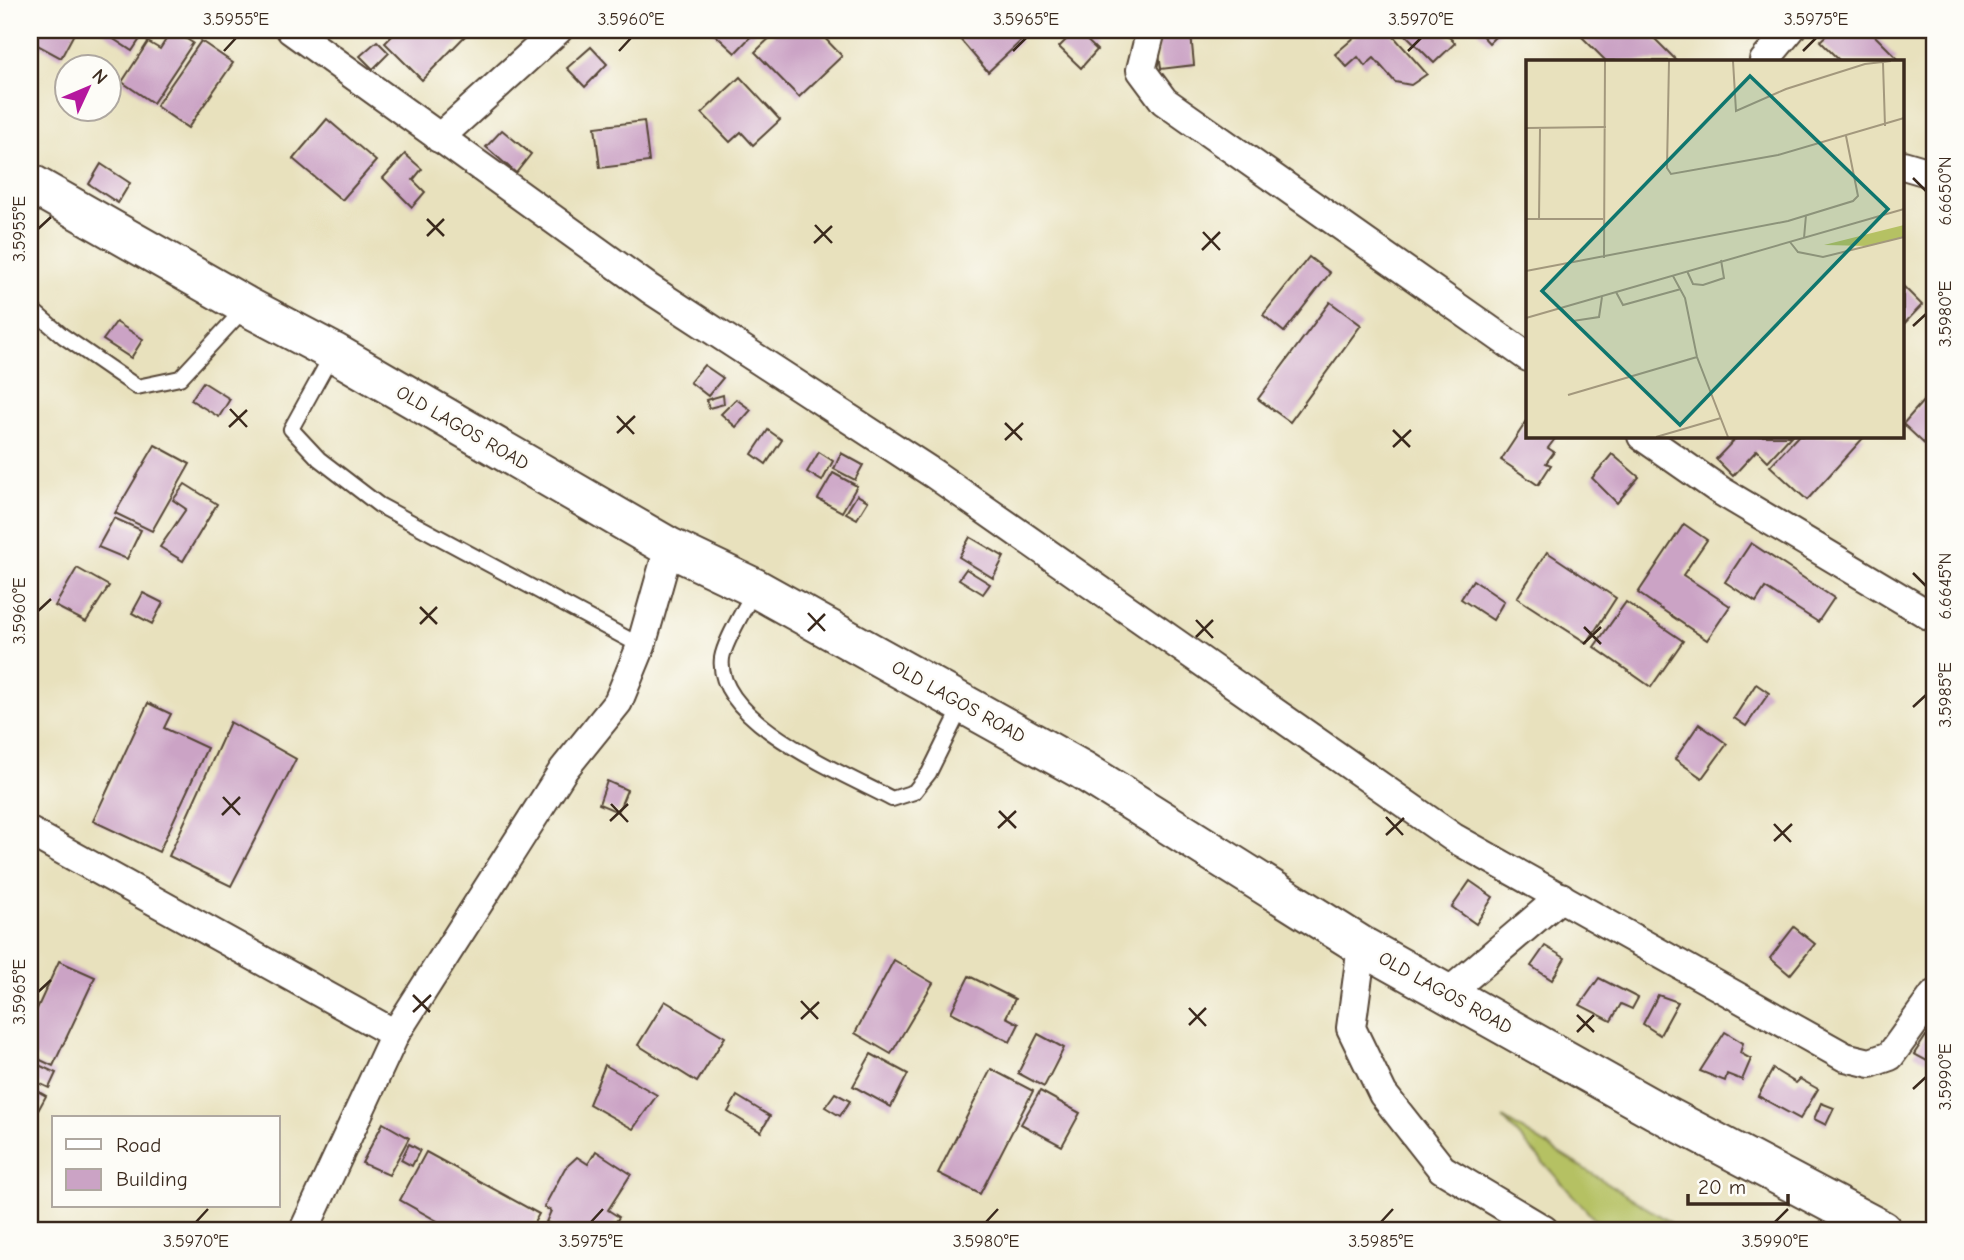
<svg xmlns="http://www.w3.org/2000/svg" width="1964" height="1260" font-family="'Comic Neue',sans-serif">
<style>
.green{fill:#b5c163;stroke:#787640;stroke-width:2}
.building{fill:#cba3c5}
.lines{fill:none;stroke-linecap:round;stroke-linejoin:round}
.lane-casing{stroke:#554536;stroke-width:18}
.street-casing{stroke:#554536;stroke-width:32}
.primary-casing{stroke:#554536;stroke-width:42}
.lane{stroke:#fff;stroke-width:14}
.street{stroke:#fff;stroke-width:28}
.primary{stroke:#fff;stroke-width:38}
.ticks{fill:none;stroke:#3b2a1e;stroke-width:2.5}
.labels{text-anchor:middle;stroke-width:5;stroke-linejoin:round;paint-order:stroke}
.street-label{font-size:19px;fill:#3b2a1e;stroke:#fdfcf7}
.inset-road{fill:none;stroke:#a3987d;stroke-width:2}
.view{fill:#0f766e;fill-opacity:0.15;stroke:#0f766e;stroke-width:3.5}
.inset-edge{fill:none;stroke:#3b2a1e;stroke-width:3.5}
.neatline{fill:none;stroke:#3b2a1e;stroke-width:2.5}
.ticks-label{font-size:18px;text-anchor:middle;fill:#3b2a1e}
</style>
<rect width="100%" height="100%" fill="#fdfcf7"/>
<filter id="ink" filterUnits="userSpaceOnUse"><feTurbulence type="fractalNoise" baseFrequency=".0143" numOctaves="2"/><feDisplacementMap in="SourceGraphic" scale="14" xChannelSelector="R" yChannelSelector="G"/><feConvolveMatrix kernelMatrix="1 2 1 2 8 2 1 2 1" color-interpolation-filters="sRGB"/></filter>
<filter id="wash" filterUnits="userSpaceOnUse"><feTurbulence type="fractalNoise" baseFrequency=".00686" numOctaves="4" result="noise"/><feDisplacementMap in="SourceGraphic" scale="28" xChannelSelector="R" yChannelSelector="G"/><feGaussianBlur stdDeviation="1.57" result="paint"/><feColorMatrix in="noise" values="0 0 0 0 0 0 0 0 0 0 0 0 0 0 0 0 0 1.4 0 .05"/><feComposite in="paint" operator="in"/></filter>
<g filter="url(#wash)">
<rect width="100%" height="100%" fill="#e8e1bd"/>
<!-- green -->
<path class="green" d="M1503,1118L1682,1230H1604Z"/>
<g id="blocks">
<!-- building -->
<g class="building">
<path d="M30,30H76L61,58L30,41Z"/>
<path d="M100,30H146L132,51Z"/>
<path d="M172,30L193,43L153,103L122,82L148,42L160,49Z"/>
<path d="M398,30H469L470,31L422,80L385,43Z"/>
<path d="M710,30H757L735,53Z"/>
<path d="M778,30H817L842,56L799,97L755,52Z"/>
<path d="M1011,30L1021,41L988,72L953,31Z"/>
<path d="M1076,30L1097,50L1081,68L1059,47Z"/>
<path d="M1363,30H1388L1427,74L1411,85L1395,82L1374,58L1365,66L1358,57L1347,67L1335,54Z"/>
<path d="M1401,30H1442L1455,43L1434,63Z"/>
<path d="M1477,30H1502L1489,43Z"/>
<path d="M1575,30H1646L1677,61H1606Z"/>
<path d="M1832,30H1869L1897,58L1893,61H1840L1820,41Z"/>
<path d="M1191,34L1194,65L1161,69L1157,38Z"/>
<path d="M201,41L233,63L188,128L156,106Z"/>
<path d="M377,41L389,53L373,69L360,56Z"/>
<path d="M591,47L607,64L585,87L567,68Z"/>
<path d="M740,77L780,120L753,145L741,132L730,142L702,113Z"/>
<path d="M327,119L376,161L342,200L293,159Z"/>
<path d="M644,121L649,162L600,168L595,127Z"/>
<path d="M502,130L531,154L516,173L486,147Z"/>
<path d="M405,154L422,169L413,180L425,192L412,207L383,178Z"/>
<path d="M101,164L130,183L118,203L89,184Z"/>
<path d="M1309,257L1330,273L1284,332L1263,315Z"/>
<path d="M1903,286L1922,305L1903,325Z"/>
<path d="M1330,302L1361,325L1290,422L1258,399Z"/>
<path d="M116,322L143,339L131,358L103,340Z"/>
<path d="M704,365L723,378L708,396L690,382Z"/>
<path d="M203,382L230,399L219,417L191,400Z"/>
<path d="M1931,392L1934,395V453L1903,424Z"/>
<path d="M723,395L724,404L709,408L706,400Z"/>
<path d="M736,399L751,410L736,427L721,414Z"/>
<path d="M1528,419V436H1557L1548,448L1554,452L1546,463L1551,465L1538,485L1501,460Z"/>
<path d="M768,430L782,440L766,464L752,454Z"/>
<path d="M1738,436H1791L1768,461L1757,450L1733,476L1716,459Z"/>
<path d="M1798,436H1865L1807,500L1770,466Z"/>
<path d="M155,445L190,464L152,531L115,513Z"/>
<path d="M819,452L833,461L822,481L807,472Z"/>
<path d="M841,453L863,465L855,480L834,469Z"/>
<path d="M1612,454L1639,477L1617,503L1592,478Z"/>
<path d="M833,473L857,486L842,512L818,499Z"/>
<path d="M185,484L217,504L183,561L160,547L186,509L173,500Z"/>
<path d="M857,495L868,501L857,519L846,513Z"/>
<path d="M114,518L141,530L127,559L98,547Z"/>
<path d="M1684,524L1707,540L1683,575L1730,606L1707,640L1638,593Z"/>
<path d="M970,537L1004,557L993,578L959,557Z"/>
<path d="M1751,543L1834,598L1818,622L1765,588L1756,602L1725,582Z"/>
<path d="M1547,552L1616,598L1587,643L1517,598Z"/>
<path d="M77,568L109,586L86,622L55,606Z"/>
<path d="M966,569L990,584L983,594L959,579Z"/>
<path d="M1473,580L1504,601L1493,620L1461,599Z"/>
<path d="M143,593L163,603L152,624L132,613Z"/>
<path d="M1626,602L1683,641L1651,687L1594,647Z"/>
<path d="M1756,684L1769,693L1746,726L1734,718Z"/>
<path d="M148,703L171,714L164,728L207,748L159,852L93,821Z"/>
<path d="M230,722L296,759L231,886L169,856Z"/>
<path d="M1699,724L1727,744L1702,778L1675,759Z"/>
<path d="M607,781L627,790L618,812L599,804Z"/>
<path d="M1470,881L1493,897L1476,924L1452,907Z"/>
<path d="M1794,927L1815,944L1790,975L1770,958Z"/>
<path d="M1545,946L1565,958L1552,980L1531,966Z"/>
<path d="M894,960L933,983L891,1054L855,1033Z"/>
<path d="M59,961L95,977L53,1066L30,1055V1024Z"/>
<path d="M969,976L1015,999L1006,1017L1019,1024L1010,1042L951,1012Z"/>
<path d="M1599,978L1638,998L1632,1009L1621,1004L1611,1021L1580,1005Z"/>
<path d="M1658,995L1678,1002L1660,1035L1643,1024Z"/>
<path d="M665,1001L725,1037L697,1082L638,1045Z"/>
<path d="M1725,1032L1743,1043L1740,1053L1751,1059L1742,1080L1727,1074L1725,1081L1700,1071Z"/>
<path d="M1038,1034L1064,1048L1044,1087L1018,1073Z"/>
<path d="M1926,1036L1934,1040V1050L1927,1061L1914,1054Z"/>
<path d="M871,1054L908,1074L891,1107L853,1086Z"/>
<path d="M30,1061L56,1073L49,1088L30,1079Z"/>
<path d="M605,1065L657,1095L633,1129L589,1104Z"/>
<path d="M991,1069L1033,1091L980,1194L938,1173Z"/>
<path d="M1773,1069L1796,1083L1800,1079L1818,1089L1800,1119L1758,1096Z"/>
<path d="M30,1087L46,1096L30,1125Z"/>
<path d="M1040,1091L1080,1113L1062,1146L1021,1124Z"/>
<path d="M835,1093L850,1101L840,1116L825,1107Z"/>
<path d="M737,1096L770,1116L761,1132L728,1112Z"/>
<path d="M1821,1103L1834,1108L1826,1125L1814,1119Z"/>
<path d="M383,1123L409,1138L389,1175L362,1163Z"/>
<path d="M409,1144L420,1150L412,1166L401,1160Z"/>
<path d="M596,1151L631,1174L608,1210L619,1217L611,1230H562L546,1222L551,1211L544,1207L565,1168L577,1157L588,1164Z"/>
<path d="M426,1152L539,1214L530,1230L433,1229L437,1221L400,1200Z"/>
</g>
</g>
</g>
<g filter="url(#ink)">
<use href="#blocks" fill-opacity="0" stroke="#554536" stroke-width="2"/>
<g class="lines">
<defs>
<g id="lane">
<path d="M30,308L63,336L137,387L180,378L244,309"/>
<path d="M333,353L291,429L319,459L379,505L641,646"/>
<path d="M754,590C746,608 725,640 722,658C714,721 845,774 892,799L914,792L929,773L962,706"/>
</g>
<g id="street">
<path d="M291,30L650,289L934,474L1454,838L1845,1057L1870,1063L1890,1056L1934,995"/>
<path d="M1151,30L1141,70L1164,101L1528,357"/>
<path d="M1764,61L1790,30"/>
<path d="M439,138L558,30"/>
<path d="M1903,165L1934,174"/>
<path d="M1642,436L1721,491L1934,618"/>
<path d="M30,832L395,1034"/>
<path d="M1362,946L1351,1028L1383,1094L1442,1169L1544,1230"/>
<path d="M1448,993L1561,897"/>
<path d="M304,1230L395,1034L564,769L618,702L641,646L669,547"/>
</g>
<path id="primary" d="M30,183L246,306L333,352L669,547L755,588L1082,770L1362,946L1655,1110L1882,1230"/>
</defs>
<!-- lane casing -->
<use href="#lane" class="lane-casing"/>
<!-- street casing -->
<use href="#street" class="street-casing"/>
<!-- primary casing -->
<use href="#primary" class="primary-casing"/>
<!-- lane -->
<use href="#lane" class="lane"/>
<!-- street -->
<use href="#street" class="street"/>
<!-- primary -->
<use href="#primary" class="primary"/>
</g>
</g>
<!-- ticks -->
<path class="ticks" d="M224,51L236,38M619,51L631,38M1013,51L1026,38M1408,51L1421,38M1803,51L1816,38M1913,178L1926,191M427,219L444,236M815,225L832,243M38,229L51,217M1203,232L1220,250M427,236L444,219M814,243L832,226M1202,250L1220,232M1913,326L1926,314M230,409L247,427M617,416L634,434M1005,423L1022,440M229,427L247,410M1393,430L1410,447M617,433L635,416M1005,440L1023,423M1393,447L1411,430M1913,573L1926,586M420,607L437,624M38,611L51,599M808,613L825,631M1196,620L1213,638M420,624L437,607M1584,627L1601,644M808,631L825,614M1196,637L1213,620M1583,644L1601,627M1913,707L1926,695M223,797L240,815M611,804L628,822M999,811L1016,828M222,815L240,797M1386,817L1403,835M610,821L628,804M1774,824L1791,842M998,828L1016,811M1386,835L1404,818M1774,841L1792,824M38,992L51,980M413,995L430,1012M801,1001L818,1019M1189,1008L1206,1026M413,1012L431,995M1577,1015L1594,1032M801,1019L819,1002M1189,1025L1206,1008M1577,1032L1594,1015M1913,1089L1926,1077M196,1222L208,1209M591,1222L603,1209M986,1222L998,1209M1381,1222L1393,1209M1775,1222L1788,1209"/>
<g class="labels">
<!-- street labels -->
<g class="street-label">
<text transform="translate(463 427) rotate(30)" y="7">OLD LAGOS ROAD</text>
<text transform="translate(959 701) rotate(29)" y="7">OLD LAGOS ROAD</text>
<text transform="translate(1446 992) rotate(29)" y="7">OLD LAGOS ROAD</text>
</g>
</g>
<!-- overview -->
<g transform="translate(1526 60)">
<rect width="378" height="378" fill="#e8e1bd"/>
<path d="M378,165V177L343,186L298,185Z" fill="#b5c163"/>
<path class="inset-road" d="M143,1L141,108L145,114L252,95L378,58M207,1L210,51L260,29L339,4L365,1M357,3L359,66M0,68L80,67M0,159H77M13,159L14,69M278,178L280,155M264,182L272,192L297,197L378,177M78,198L79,1M0,211L262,161L327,141L332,136L320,76M161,211L167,224L177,225L198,218L195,200M147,216L159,238L171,297L202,377M90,232L97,245L155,229M36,249L47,261L73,257L76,237M0,258L378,149M42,335L171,297M130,377L195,358"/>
<path class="view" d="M224,16L362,149L154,365L16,231Z"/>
<rect width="378" height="378" class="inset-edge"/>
</g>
<!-- margin -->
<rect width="1964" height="1260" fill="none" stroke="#fdfcf7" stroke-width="77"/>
<!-- legend -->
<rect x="52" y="1116" width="228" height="91" fill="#fdfcf7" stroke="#afa8a0" stroke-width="2"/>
<rect x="66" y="1139" width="35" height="10" fill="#ffffff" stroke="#afa8a0" stroke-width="2"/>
<text x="116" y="1152" font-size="21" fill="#3b2a1e">Road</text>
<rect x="66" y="1169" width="35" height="21" fill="#cba3c5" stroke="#afa8a0" stroke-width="2"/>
<text x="116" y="1186" font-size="21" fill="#3b2a1e">Building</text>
<!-- north arrow -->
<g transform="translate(88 88) rotate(46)"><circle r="33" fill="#fdfcf7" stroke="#afa8a0" stroke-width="2"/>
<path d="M0-5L12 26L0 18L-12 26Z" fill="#b5179e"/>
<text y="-10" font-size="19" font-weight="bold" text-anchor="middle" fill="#3b2a1e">N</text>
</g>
<!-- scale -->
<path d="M1688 1194v10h100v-10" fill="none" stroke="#3b2a1e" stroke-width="3.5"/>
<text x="1698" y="1194" font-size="21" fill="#3b2a1e" stroke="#fdfcf7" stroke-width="5" paint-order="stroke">20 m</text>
<rect x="38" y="38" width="1888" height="1184" class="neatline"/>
<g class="ticks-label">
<text x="236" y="25">3.5955°E</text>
<text x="631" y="25">3.5960°E</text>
<text x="1026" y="25">3.5965°E</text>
<text x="1421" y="25">3.5970°E</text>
<text x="1816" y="25">3.5975°E</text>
<text transform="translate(1945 191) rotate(-90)" y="6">6.6650°N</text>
<text transform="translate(19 229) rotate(-90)" y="6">3.5955°E</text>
<text transform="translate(1945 314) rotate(-90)" y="6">3.5980°E</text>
<text transform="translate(1945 586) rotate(-90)" y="6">6.6645°N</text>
<text transform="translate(19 611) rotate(-90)" y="6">3.5960°E</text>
<text transform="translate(1945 695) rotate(-90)" y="6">3.5985°E</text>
<text transform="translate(19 992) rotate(-90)" y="6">3.5965°E</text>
<text transform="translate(1945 1077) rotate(-90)" y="6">3.5990°E</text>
<text x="196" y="1247">3.5970°E</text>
<text x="591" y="1247">3.5975°E</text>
<text x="986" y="1247">3.5980°E</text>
<text x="1381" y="1247">3.5985°E</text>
<text x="1775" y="1247">3.5990°E</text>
</g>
</svg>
